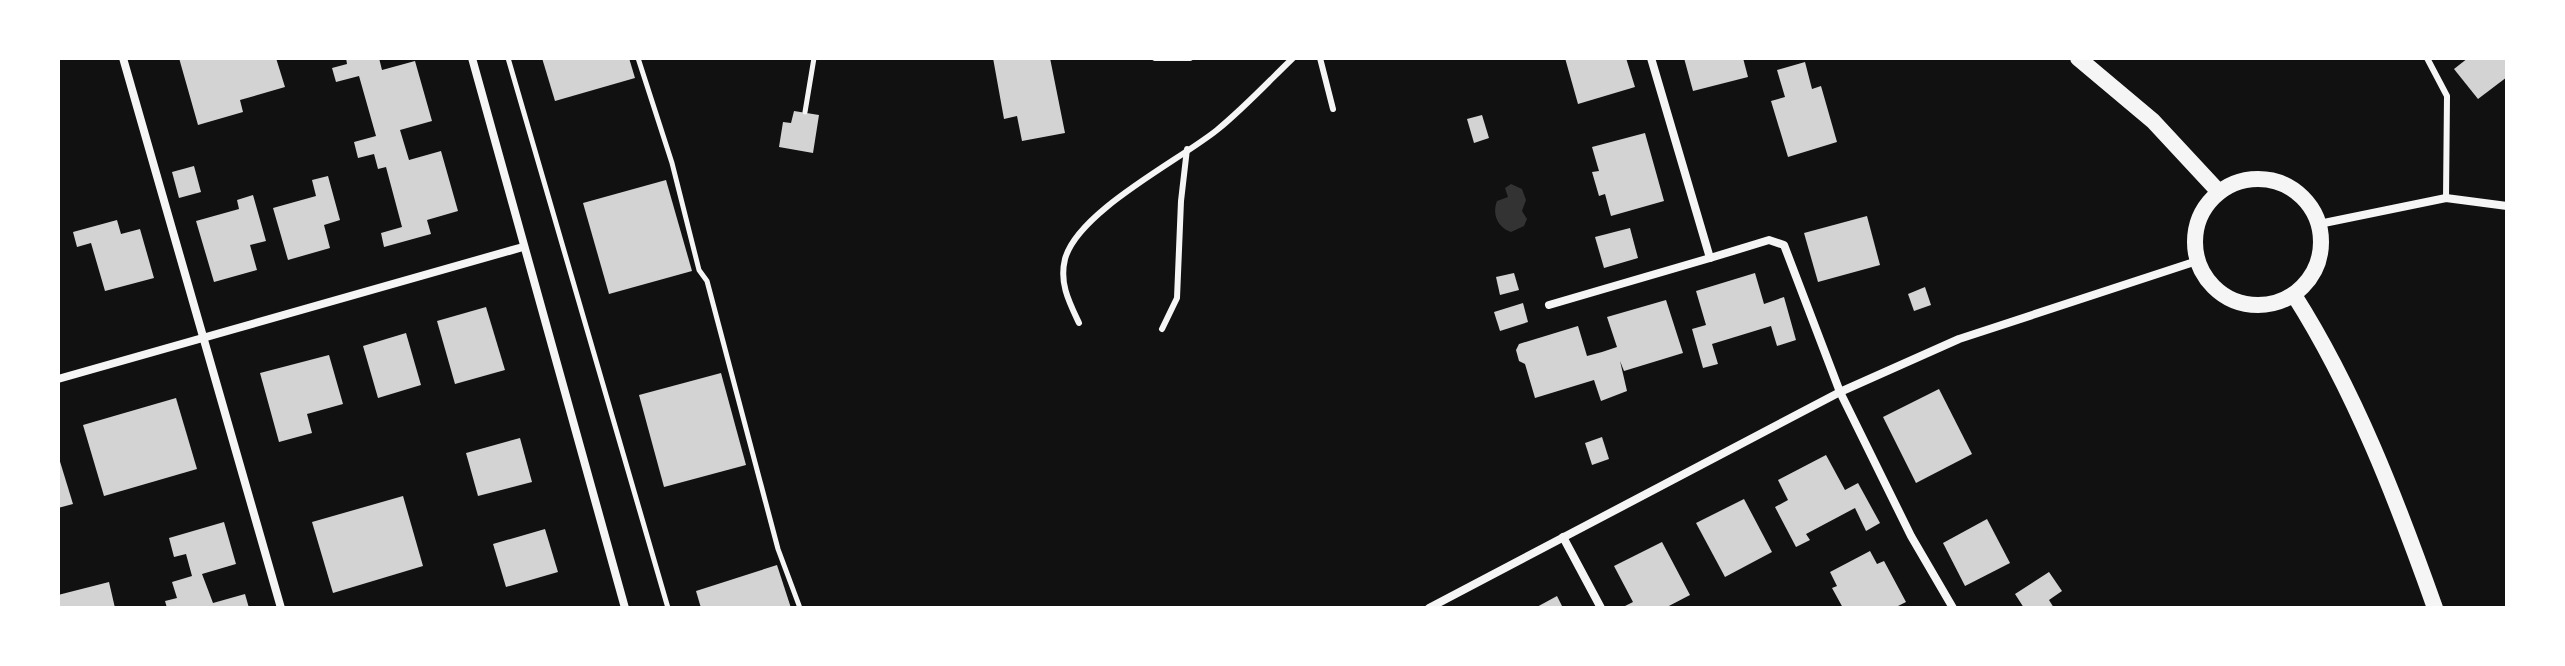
<svg xmlns="http://www.w3.org/2000/svg" width="2565" height="666" font-family="'Titillium Web',sans-serif">
<style>
.water{fill:#333}
.building{fill:#d3d3d3}
.lines{fill:none;stroke-linecap:round;stroke-linejoin:round}
.path{stroke:#f5f5f5;stroke-width:5}
.service{stroke:#f5f5f5;stroke-width:6}
.minor{stroke:#f5f5f5;stroke-width:8}
.secondary{stroke:#f5f5f5;stroke-width:16}
</style>
<rect width="100%" height="100%" fill="#111"/>
<!-- water -->
<path class="water" d="M1511,184L1522,189L1526,200L1522,211L1527,219L1524,226L1511,232C1497,227 1492,214 1497,201L1508,197L1505,188Z"/>
<!-- building -->
<g class="building">
<path d="M179,58H276L285,87L240,100L243,112L198,125Z"/>
<path d="M346,58H379L382,70L415,61L432,121L400,130L409,160L441,151L458,211L427,220L431,234L384,247L381,233L402,227L386,167L378,169L374,154L358,158L354,142L376,136L359,76L336,82L332,68L347,64Z"/>
<path d="M542,58H629L635,78L555,101Z"/>
<path d="M993,58H1050L1065,133L1022,141L1017,116L1004,119Z"/>
<path d="M1565,58H1626L1635,87L1578,104Z"/>
<path d="M1684,58H1743L1748,77L1693,91Z"/>
<path d="M2468,58H2507V77L2478,99L2454,69Z"/>
<path d="M1805,62L1812,89L1821,86L1837,142L1788,157L1771,101L1785,97L1777,70Z"/>
<path d="M794,111L819,115L813,153L779,147L783,122L791,123Z"/>
<path d="M1482,115L1489,138L1474,143L1467,119Z"/>
<path d="M1645,133L1664,201L1611,216L1605,194L1599,196L1592,172L1599,171L1592,147Z"/>
<path d="M194,166L201,192L179,198L172,172Z"/>
<path d="M328,176L340,220L324,225L330,248L288,260L273,208L316,196L312,180Z"/>
<path d="M666,180L692,271L609,294L583,203Z"/>
<path d="M253,195L266,241L250,245L257,270L214,282L196,221L239,209L237,200Z"/>
<path d="M1867,216L1880,265L1818,282L1804,233Z"/>
<path d="M117,220L121,234L140,229L154,278L105,291L91,243L77,247L73,232Z"/>
<path d="M1630,228L1638,258L1604,268L1595,237Z"/>
<path d="M1514,273L1519,290L1500,295L1496,277Z"/>
<path d="M1755,273L1764,304L1784,297L1796,340L1777,346L1771,326L1712,344L1718,364L1703,368L1692,329L1706,325L1696,291Z"/>
<path d="M1925,287L1931,305L1914,311L1908,294Z"/>
<path d="M1666,300L1683,353L1624,371L1620,361L1627,391L1601,401L1594,380L1535,398L1525,364L1519,361L1516,350L1519,344L1578,326L1587,356L1602,352L1617,347L1607,317Z"/>
<path d="M1523,303L1528,322L1500,331L1494,312Z"/>
<path d="M486,307L505,370L455,384L437,321Z"/>
<path d="M406,333L421,385L378,398L363,346Z"/>
<path d="M329,355L343,404L307,414L312,433L279,442L260,373Z"/>
<path d="M721,373L746,465L664,487L639,395Z"/>
<path d="M1939,389L1972,454L1916,483L1883,417Z"/>
<path d="M176,398L197,469L104,496L83,425Z"/>
<path d="M1602,437L1609,459L1592,465L1585,443Z"/>
<path d="M520,438L532,482L478,496L466,453Z"/>
<path d="M58,455L73,504L58,508Z"/>
<path d="M1826,455L1845,490L1858,483L1880,523L1866,531L1855,508L1806,534L1810,540L1796,547L1775,507L1788,500L1778,480Z"/>
<path d="M403,496L423,566L333,593L312,522Z"/>
<path d="M1744,499L1772,552L1725,577L1696,523Z"/>
<path d="M1987,519L2010,563L1965,586L1943,543Z"/>
<path d="M224,522L236,564L202,574L213,603L245,594L249,608H167L165,601L177,598L172,582L192,576L186,554L174,557L169,538Z"/>
<path d="M545,529L558,572L506,587L493,544Z"/>
<path d="M1662,542L1690,595L1665,608H1621L1633,602L1614,566Z"/>
<path d="M1870,551L1877,564L1884,561L1906,602L1894,608H1843L1832,588L1837,586L1830,572Z"/>
<path d="M777,565L791,608H701L696,591Z"/>
<path d="M2049,572L2062,591L2049,600L2054,608H2024L2015,594Z"/>
<path d="M109,582L115,608H58V595Z"/>
<path d="M1557,596L1563,608H1535Z"/>
</g>
<g class="lines">
<!-- path -->
<g class="path">
<path d="M508,58L668,608"/>
<path d="M638,58L672,163L699,270L707,281L778,549L800,608"/>
<path d="M805,112L814,58"/>
</g>
<!-- service -->
<g class="service">
<path d="M1155,58H1190"/>
<path d="M1320,58L1333,109"/>
<path d="M2427,58L2447,96L2446,198"/>
<path d="M1079,323C1069,302 1059,283 1065,259C1078,211 1180,160 1217,130C1244,108 1268,82 1293,58"/>
<path d="M1162,329L1177,298L1181,201L1187,149"/>
</g>
<!-- minor -->
<g class="minor">
<path d="M123,58L281,608"/>
<path d="M472,58L625,608"/>
<path d="M1651,58L1710,258L1769,240L1784,245L1840,392L1911,536L1953,608"/>
<path d="M2319,224L2446,198L2507,206"/>
<path d="M1549,305L1710,258"/>
<path d="M58,379L523,247"/>
<path d="M1563,537L1601,608"/>
<path d="M1429,608L1840,392L1959,339L2197,261"/>
</g>
<!-- secondary -->
<g class="secondary">
<path d="M2078,58L2153,121L2219,192"/>
<circle cx="2258" cy="242" r="63"/>
<path d="M2294,295C2355,391 2397,501 2435,608"/>
</g>
</g>
<!-- border -->
<rect width="2565" height="666" fill="none" stroke="#ffffff" stroke-width="120"/>
</svg>
